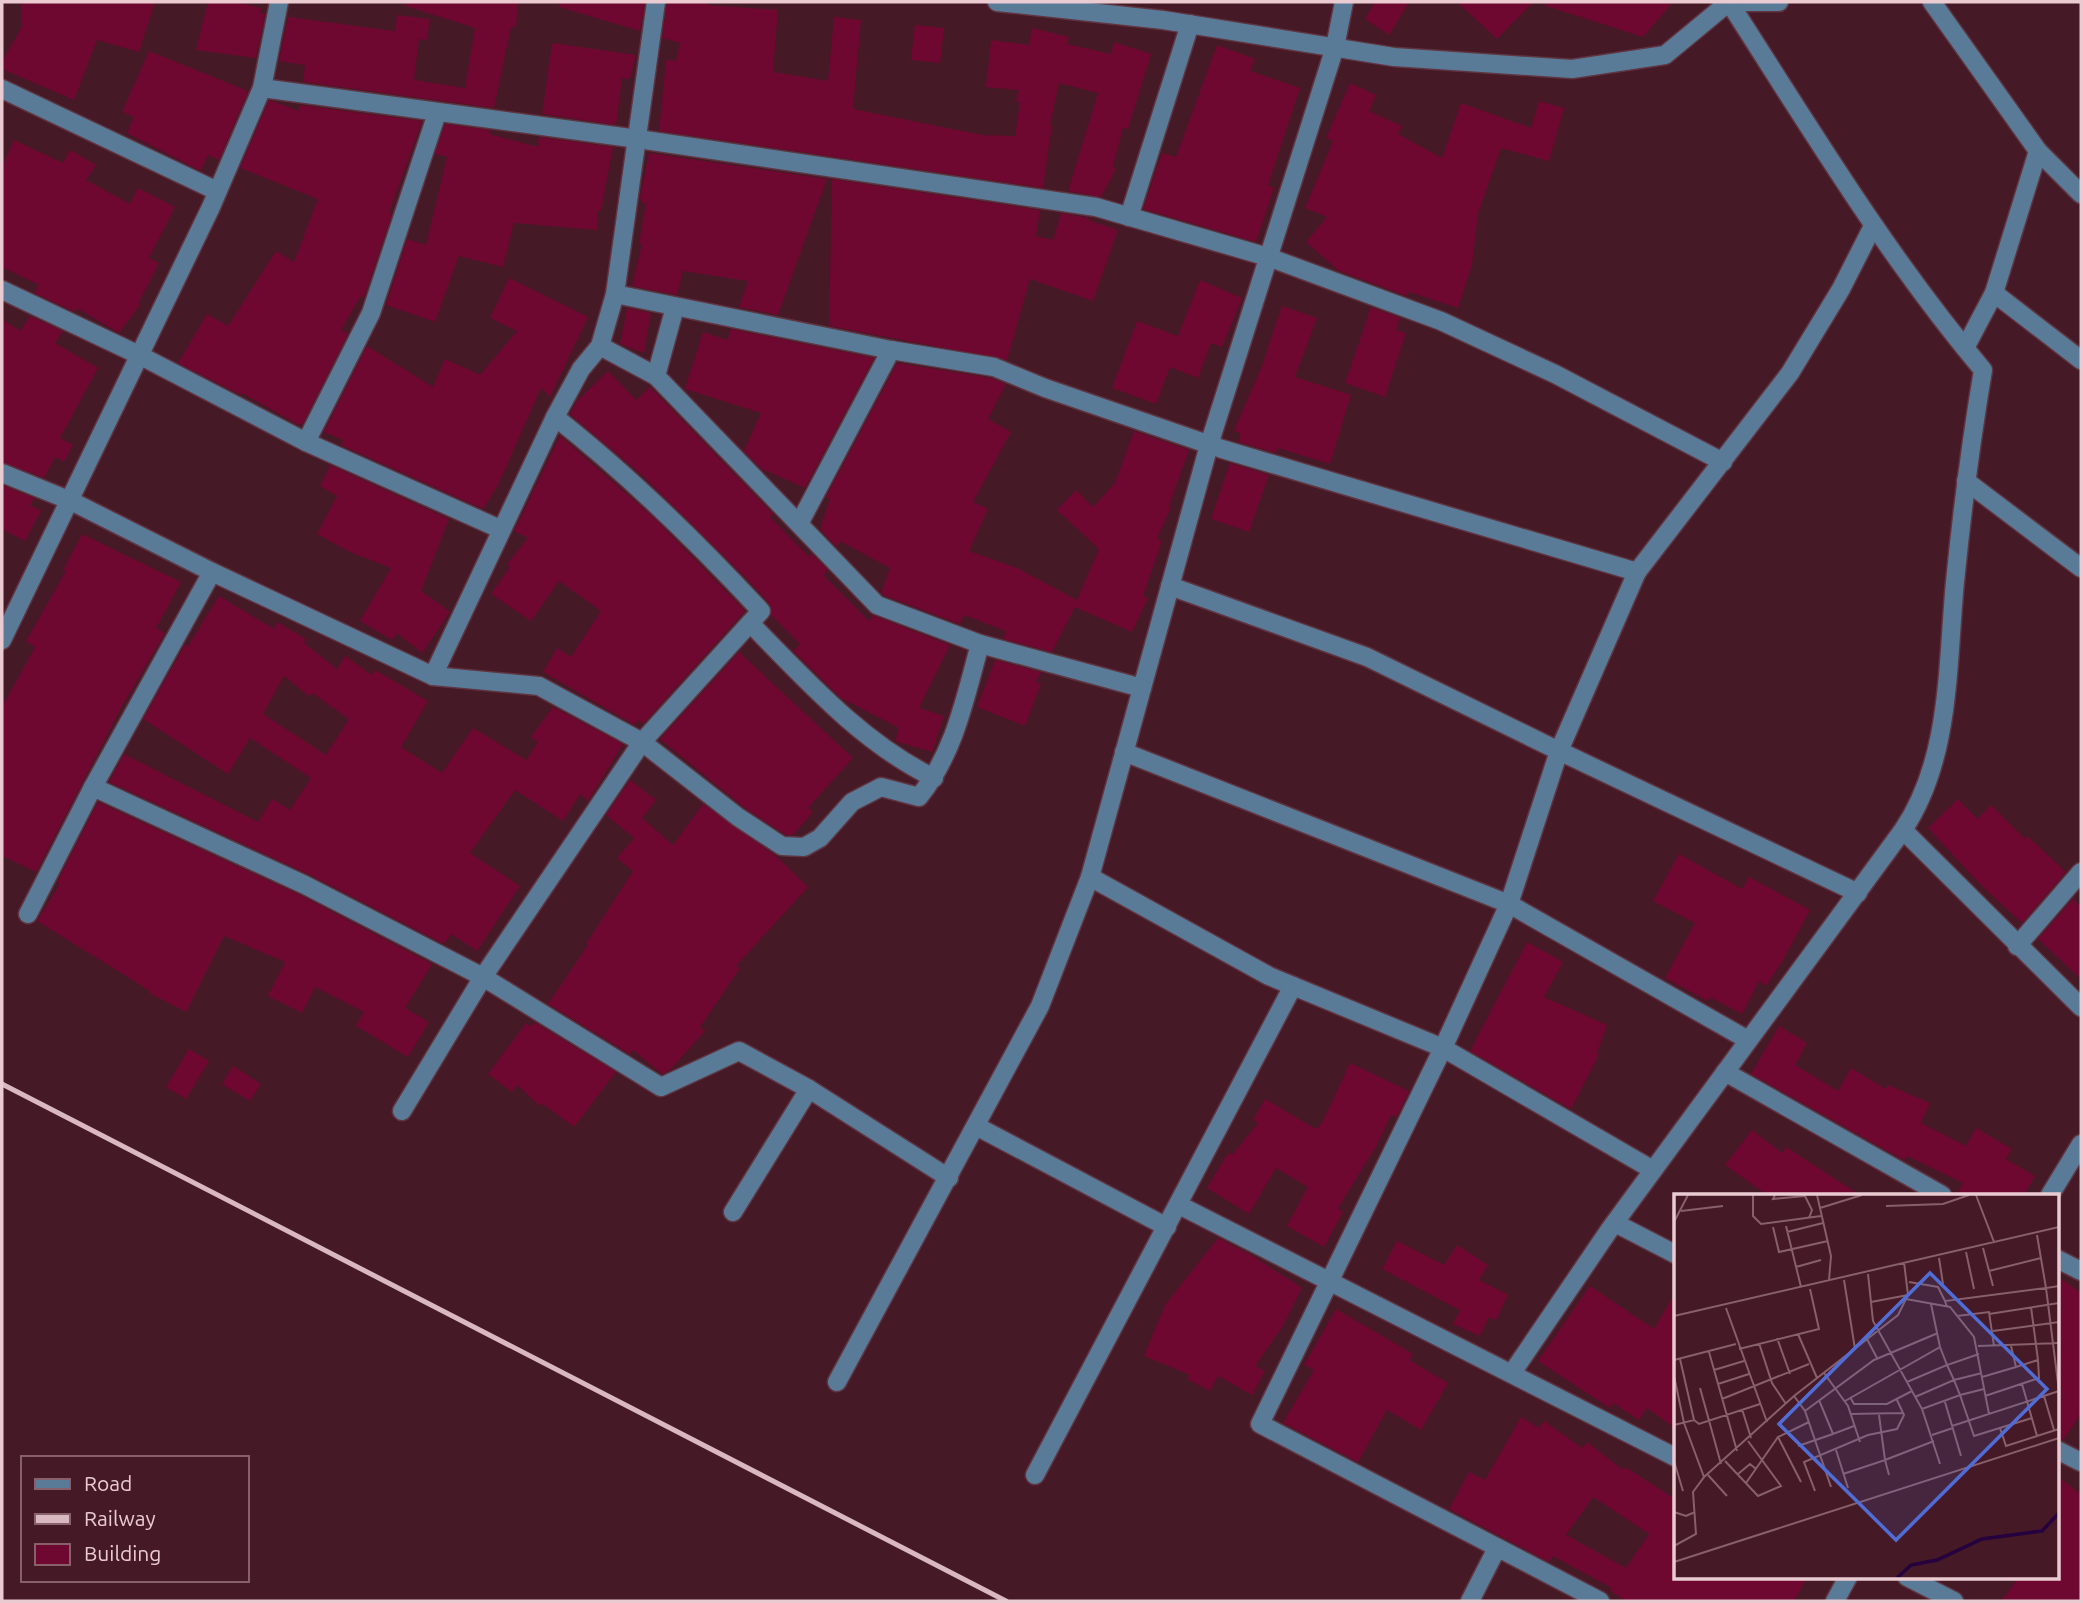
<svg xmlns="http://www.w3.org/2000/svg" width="2083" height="1603" font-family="Ubuntu,sans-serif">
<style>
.building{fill:#6e0831;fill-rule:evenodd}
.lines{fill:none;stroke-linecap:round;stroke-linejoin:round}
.minor-casing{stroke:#5f3541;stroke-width:21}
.minor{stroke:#597b98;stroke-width:18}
.rail{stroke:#d9b9bf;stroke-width:5}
.inset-river{fill:none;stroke:#25013f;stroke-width:3.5}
.inset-road{fill:none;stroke:#87606a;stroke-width:2}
.view{fill:#506dd6;fill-opacity:0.15;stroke:#506dd6;stroke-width:3.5}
.inset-edge{fill:none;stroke:#eacbd1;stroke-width:3.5}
</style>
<rect width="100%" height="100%" fill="#451925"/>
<!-- building -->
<g class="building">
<path d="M22,2H155L139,52L97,40L74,100L2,69V62L21,28Z"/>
<path d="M208,2H236L261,8L260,13L265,14L256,58L196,50Z"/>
<path d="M407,2H518L516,27H511L494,108L303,82L305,65L279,61L288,17L395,31L397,15L430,19L427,40L419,39L414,80L465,88L475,28L406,6Z"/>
<path d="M560,2H645L640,31L559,7Z"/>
<path d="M667,2H708V5L778,10L773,72L828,81L834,17L861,20L853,109L982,135L1015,136L1020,102L1016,101L1019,90L986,87L991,40L1029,45L1032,28L1069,37L1067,44L1111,54L1114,42L1151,54L1128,129L1123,128L1113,167L1116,169L1101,197L1068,191L1098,93L1059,83L1050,124L1052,125L1043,188L659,131L666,60L676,61L680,43L662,38Z"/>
<path d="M1375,2H1409L1389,35L1365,19Z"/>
<path d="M1457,2H1533L1497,39Z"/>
<path d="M1546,2H1673L1643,37L1546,6Z"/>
<path d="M915,25L944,28L940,63L911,60Z"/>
<path d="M552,43L636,55L630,79L622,78L616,125L542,114Z"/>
<path d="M1217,45L1255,59L1250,71L1300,88L1268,185L1274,188L1256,242L1143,209L1162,153L1176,157Z"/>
<path d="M149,51L248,91L219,160L208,155L201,171L127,133L134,117L122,112Z"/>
<path d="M1350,83L1376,95L1369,111L1402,126L1398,134L1442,158L1461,103L1531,128L1539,101L1564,108L1549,161L1501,148L1478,214L1472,265L1458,308L1409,292L1407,296L1339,271L1306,242L1327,217L1305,208L1333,141L1326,138Z"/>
<path d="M269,100L299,111V105L422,121L389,213L392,214L364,297H360L341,330L348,334L303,423L299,425L242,393L241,395L178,363L207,314L228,326L276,251L294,262L318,199L240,168Z"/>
<path d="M445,124L490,130L489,134L538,147L539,137L613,147L601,211L598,210L597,230L514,223L503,267L459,256L435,322L386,305L407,239L426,245L447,157L435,154Z"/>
<path d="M14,140L63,163L70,150L96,165L86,180L130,204L138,188L175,207L149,258L159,263L138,304L140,305L119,333L77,308L75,312L34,293L39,285L2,267V167Z"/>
<path d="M649,153L827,179L778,315L739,307L748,281L683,271L677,295L632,286L642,244L639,243L646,204L641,202L640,197Z"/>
<path d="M832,179L1040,210L1036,236L1053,240L1061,213L1089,218L1088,220L1118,230L1093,301L1030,279L1007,360L829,326Z"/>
<path d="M509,278L588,317L550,397L541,388L498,485L483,509L341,445L343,440L324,432L367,346L433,387L445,359L480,375L517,331L490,318Z"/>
<path d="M1200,280L1242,298L1222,347L1211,343L1198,378L1170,367L1156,404L1112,388L1137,321L1178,336Z"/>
<path d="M1282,306L1317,318L1295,377L1351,395L1330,464L1278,448L1276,453L1238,442L1241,434L1234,431L1262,366Z"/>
<path d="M1371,307L1400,318L1396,330L1406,333L1385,397L1345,383Z"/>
<path d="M627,308L651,313L644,353L620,344Z"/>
<path d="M30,316L63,331L55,343L98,368L60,438L73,445L64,462L55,457L44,478L2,462V319L20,331Z"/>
<path d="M731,329L874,358L805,488L762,469L744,451L761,413L685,389L703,332L727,340Z"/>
<path d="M897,363L991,378L1006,384L988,419L1011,432L973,502L988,509L969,551L1017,568L1077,600L1099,549L1057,510L1076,490L1093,507L1115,483L1134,431L1189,450L1169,506L1171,507L1157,539L1162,541L1143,596L1148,598L1132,632L1075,607L1052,652L1003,639L1006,631L964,615L960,624L883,595L881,593L890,568L840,541L837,547L820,529L830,499L826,497Z"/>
<path d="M608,371L636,400L650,387L773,514L770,517L810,558L811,553L827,569L824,576L870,622L872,615L950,645L919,708L944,716L932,752L895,741L899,728L841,698L793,651L800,644L771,615L770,604L745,577L644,477L570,414L577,401Z"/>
<path d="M560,436L654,518L745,611L643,724L639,720L635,725L543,672L557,648L571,657L601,611L559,581L531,621L491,594L510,567L507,564L528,538L514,531Z"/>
<path d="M1230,463L1269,475L1249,532L1211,519Z"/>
<path d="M330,465L449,519L421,591L450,612L422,653L397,633L392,640L360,621L391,568L350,552L317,534L337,496L320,486Z"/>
<path d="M2,485L34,498L30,505L41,511L25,541L2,529Z"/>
<path d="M82,534L181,582L156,628L165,633L122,706L36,872L2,856V707L35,647L26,641L66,571L63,570Z"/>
<path d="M219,596L274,629L277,622L306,639L304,643L337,669L345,656L372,675L375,670L428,701L401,747L442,773L473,728L526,760L538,742L531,737L553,707L623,744L588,801L580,794L563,821L515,790L470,853L520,886L477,951L451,934L444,944L310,875L109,782L124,754L258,822L272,799L290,810L311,778L250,738L228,774L143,719L185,645L188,646ZM284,676L309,696L312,693L349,719L326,755L263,714Z"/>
<path d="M739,652L853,758L808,808L813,812L793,835H786L745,808L660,739Z"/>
<path d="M995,660L1041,672L1036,682L1041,684L1025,726L977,707Z"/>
<path d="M630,780L656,800L642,818L673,845L703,804L776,856L808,887L736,966L740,968L700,1027L705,1031L670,1070L662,1074L633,1050L630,1054L548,1004L588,945L586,944L633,871L617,858L634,838L606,815Z"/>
<path d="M1958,799L1977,819L1991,805L2025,839L2027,836L2066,872L2022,923L1981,885L1928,828Z"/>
<path d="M98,802L300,895L432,964L405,1008L429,1022L408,1057L356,1026L364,1012L315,987L302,1013L268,996L285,962L224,936L186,1012L149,993L150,991L37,921L60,884L57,882Z"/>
<path d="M1679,854L1742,889L1749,877L1810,910L1783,960L1766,986L1759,981L1742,1014L1710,997L1708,1001L1665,978L1695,923L1653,901Z"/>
<path d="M2073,899L2081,907V979L2038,939Z"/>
<path d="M1527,942L1563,962L1544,997L1607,1025L1597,1053L1599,1055L1571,1109L1470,1051Z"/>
<path d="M534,1022L616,1072L574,1127L543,1104L540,1106L517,1085L512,1092L488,1074L526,1023L531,1027Z"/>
<path d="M1779,1026L1807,1043L1795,1065L1838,1091L1851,1068L1886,1089L1888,1085L1930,1103L1921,1123L1966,1146L1976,1128L2012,1149L2006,1159L2035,1176L2024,1195H1956L1963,1183L1907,1156L1905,1160L1900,1158L1751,1074Z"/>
<path d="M189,1049L209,1061L186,1099L166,1087Z"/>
<path d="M1350,1063L1409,1091L1397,1117L1391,1115L1377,1145L1338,1208L1343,1212L1324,1247L1287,1226L1308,1187L1276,1168L1249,1214L1207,1188L1228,1153L1232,1155L1258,1123L1253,1120L1265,1099L1316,1129L1322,1123Z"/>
<path d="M233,1066L261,1084L250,1101L222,1084Z"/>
<path d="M1752,1130L1782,1153L1786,1147L1860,1195H1767L1725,1165Z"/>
<path d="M1218,1238L1251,1255L1302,1288L1283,1326L1255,1366L1265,1371L1252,1395L1218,1376L1210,1391L1187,1379L1190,1375L1144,1356L1165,1305Z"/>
<path d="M1397,1241L1444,1265L1457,1245L1488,1265L1479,1280L1508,1295L1496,1320L1489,1317L1480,1336L1453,1324L1460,1310L1382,1269Z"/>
<path d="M2057,1276L2081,1293V1414L2063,1440L2057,1439Z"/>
<path d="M1590,1286L1654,1329L1675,1293V1428L1647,1408L1639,1420L1613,1403L1610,1408L1538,1361Z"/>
<path d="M1336,1309L1413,1354L1409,1360L1448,1383L1421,1430L1387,1410L1358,1462L1283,1423L1314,1370L1304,1365Z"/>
<path d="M1521,1417L1539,1428L1544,1421L1582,1448L1587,1442L1623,1470L1625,1467L1675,1499V1577H1807L1794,1601H1626L1610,1591L1612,1588L1553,1556L1549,1562L1449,1509L1469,1472L1485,1480ZM1593,1497L1649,1534L1626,1568L1566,1535Z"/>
<path d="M2057,1476L2081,1494V1601H2001L2019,1577H2057Z"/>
</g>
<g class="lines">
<defs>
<g id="minor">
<path d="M997,2L1163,20L1394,57L1572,69L1665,55L1729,2H1779"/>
<path d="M1344,2L1335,47L1209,445L1090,877L1269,976L1443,1048L1260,1424L1600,1601"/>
<path d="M1932,2L2038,151L1994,293"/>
<path d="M262,88L638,139L1096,207L1268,257L1441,321L1555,374L1723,462"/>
<path d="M2,89L217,191"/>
<path d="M437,113L371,313L306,442L500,529"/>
<path d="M2038,151L2081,194"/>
<path d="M1129,217L1190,24"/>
<path d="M2,290L141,356L306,442"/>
<path d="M615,294L891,350L994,367L1045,388L1222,449L1637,572L1790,373L1841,289L1873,226"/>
<path d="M675,307L656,376L877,605L980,644L1142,688"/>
<path d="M600,346L656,376"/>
<path d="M1965,348L1994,293L2081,360"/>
<path d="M555,417C630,476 696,541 761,611L750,623C806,680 862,743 934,778"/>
<path d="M2,473L71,501L212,572L433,676L539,686L642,742L738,817L782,846L804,847L820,838L852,802L881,787L919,797C955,752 965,698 980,644"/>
<path d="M1966,481L2081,568"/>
<path d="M800,522L891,350"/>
<path d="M1170,586L1367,657L1559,751L1637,572"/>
<path d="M750,623L642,742L483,977L661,1087L739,1051L809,1089L949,1178"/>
<path d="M2,640L211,207L262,88L279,2"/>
<path d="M433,676L555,417L581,369L600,346L615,294L656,2"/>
<path d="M1124,752L1509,904L1559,751L1858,893"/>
<path d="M93,787L305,885L483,977L402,1111"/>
<path d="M1903,830L2081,1007"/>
<path d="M28,914L93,787L212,572"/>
<path d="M2017,946L2081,872"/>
<path d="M1725,1072L1942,1195"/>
<path d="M976,1126L1167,1227"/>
<path d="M1653,1170L1443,1048L1509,904L1748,1040"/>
<path d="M2050,1195L2081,1144"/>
<path d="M1179,1205L1675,1457"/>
<path d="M733,1212L809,1089"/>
<path d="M1615,1223L1675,1254"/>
<path d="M2057,1259L2081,1271"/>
<path d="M1512,1373L1610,1229L1903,830C1951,759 1947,665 1955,582C1962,511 1971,441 1983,370C1887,256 1810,128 1729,2"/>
<path d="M837,1382L1040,1006L1090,877"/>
<path d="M2057,1450L2081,1462"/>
<path d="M1035,1475L1293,986"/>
<path d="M1907,1577L1954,1601"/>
<path d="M1470,1601L1497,1548"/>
<path d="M1835,1601L1848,1577"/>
</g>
</defs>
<!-- minor casing -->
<use href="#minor" class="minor-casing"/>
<!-- minor -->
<use href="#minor" class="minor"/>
<!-- rail -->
<path class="rail" d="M2,1084L1006,1601"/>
</g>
<!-- overview -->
<g transform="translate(1674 1194)">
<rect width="385" height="385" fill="#451925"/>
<path class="inset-river" d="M223,384L237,371L263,366L308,345L368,337L385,319"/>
<path class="inset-road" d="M79,1V22L87,30L147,22M101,1L99,5L131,2L138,16L135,24M143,1L157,62L155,86M302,1L320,48M212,12L269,10L295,1M146,14L188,1M7,17L49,12M0,28L14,1M112,32L127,93M99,33L105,58L154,47M113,38L149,29M309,54L319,92M292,58L300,95M265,64L269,90M122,73L147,66M315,77L367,64M194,80L199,127L248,215L286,201L300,242L358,224M170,86L181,155M235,88L264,93L271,107M232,105L276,113L300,143L315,220M197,108L234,101M273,113L271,107L372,94L363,41M52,114L93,228M315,120L385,109M0,122L385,33M283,122L315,118L320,152M319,137L385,128M124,140L143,184M103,144L116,180M193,145L203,164M85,149L98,189L112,210M304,152L385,149M65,155L145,135L136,95M35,158L63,257M6,165L20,226M0,166L62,150M342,173L364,166L357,113M40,176L70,167M150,179L174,212L186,248M308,179L280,186L286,201L310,195M0,182L10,229L30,283L19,298L22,340L0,352M308,183L342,173L337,152M233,188L273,171L266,153M44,190L75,180M348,190L363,242L385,235M26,194L47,270M120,202L131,217L157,293M311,202L365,184L364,166M370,202L380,236M176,203L180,210H213L238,197M241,203L280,186L273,171L305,160M48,205L135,170M145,206L159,240L180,232M171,207L266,153L257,110M271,208L287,262M68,215L77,244M248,215L266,270M131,217L200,166L264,139M176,220L229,219M205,221L211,266L260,247M0,231L20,226L25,230L86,210M278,232L385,197L372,94L385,92M326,234L332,252L363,242M258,241L279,234M124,252L159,240M162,256L174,294M0,267L9,297M51,267L84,302L107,292L74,247M64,280L76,270L82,275M169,280L211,266L215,281M34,281L53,302M30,283L120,202L224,121L234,101L230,68M127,288L104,243L135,228M72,289L104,243M141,297L130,268L194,241L223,235L230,221L223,206M0,318L12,322L21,318M0,368L385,244"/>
<path class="view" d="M256,79L373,195L222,346L105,230Z"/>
<rect width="385" height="385" class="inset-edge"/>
</g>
<!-- border -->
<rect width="2083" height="1603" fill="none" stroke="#eacbd1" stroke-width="7"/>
<!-- legend -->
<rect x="21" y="1456" width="228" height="126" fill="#451925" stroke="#87606a" stroke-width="2"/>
<rect x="35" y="1479" width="35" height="10" fill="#597b98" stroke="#87606a" stroke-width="2"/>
<text x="84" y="1491" font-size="21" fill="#eacbd1">Road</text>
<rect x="35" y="1514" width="35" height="10" fill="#d9b9bf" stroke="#87606a" stroke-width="2"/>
<text x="84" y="1526" font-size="21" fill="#eacbd1">Railway</text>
<rect x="35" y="1544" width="35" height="21" fill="#6e0831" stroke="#87606a" stroke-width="2"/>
<text x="84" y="1561" font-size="21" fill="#eacbd1">Building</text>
</svg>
